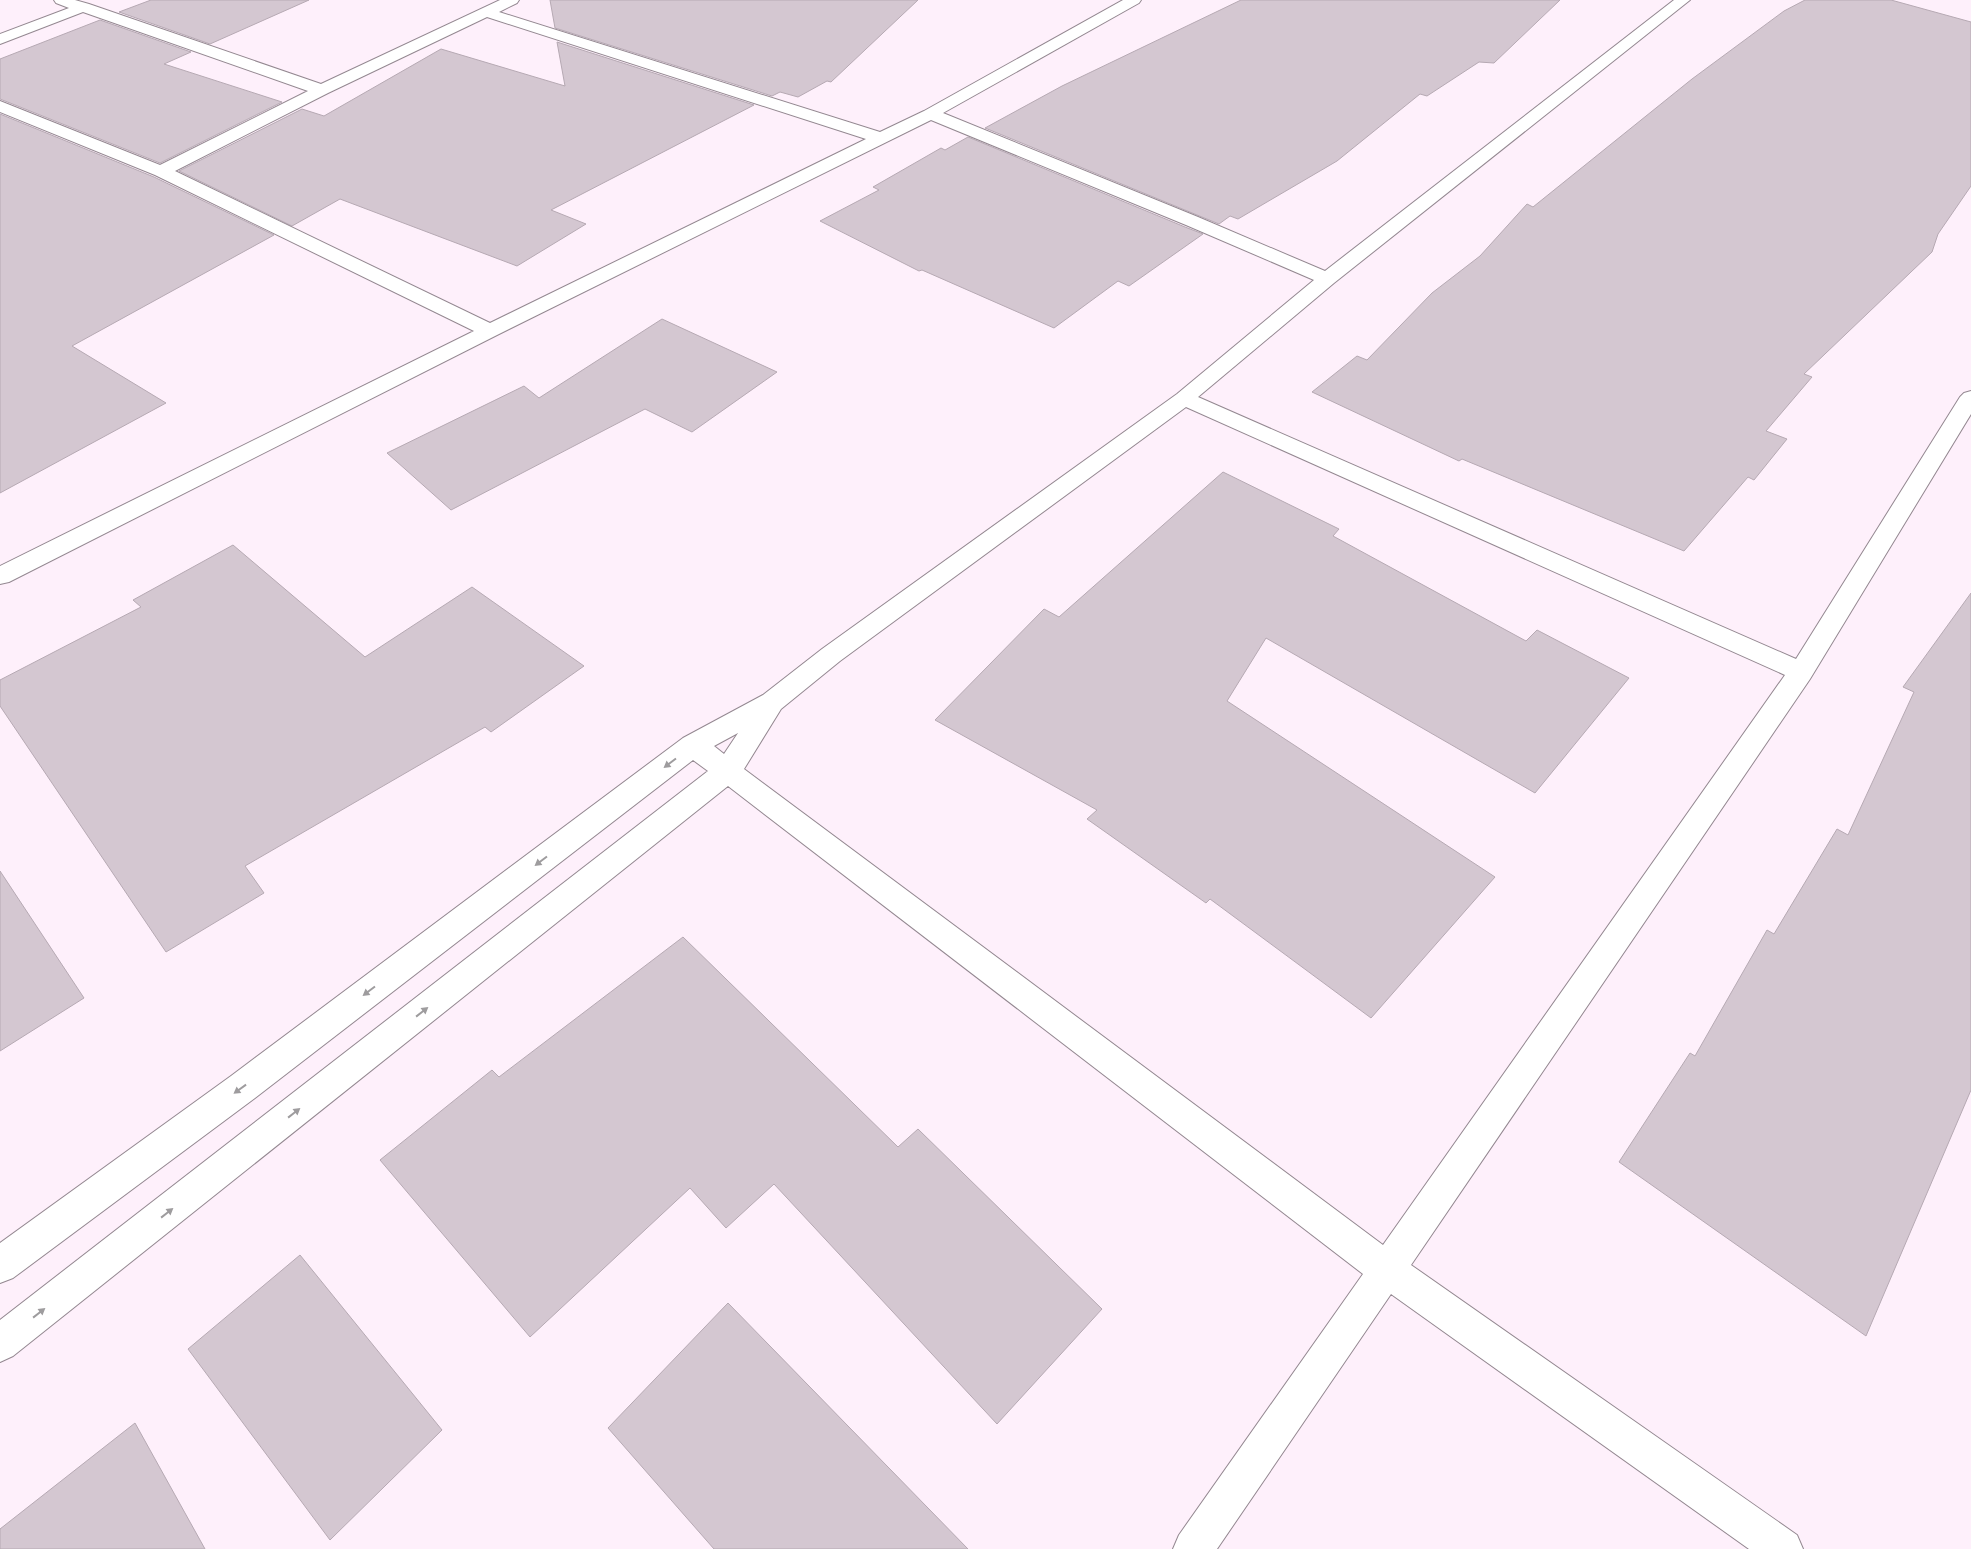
<svg xmlns="http://www.w3.org/2000/svg" width="1971" height="1549" font-family="'Crimson Pro',serif">
<style>
.building{fill:#d4c7d1;stroke:#b6a9b3}
.lines{fill:none;stroke-linecap:round;stroke-linejoin:round}
.minor-casing{stroke:#948891;stroke-width:2}
.minor{fill:#fff;fill-rule:evenodd}
.oneway{fill:#9e9c9e}
</style>
<rect width="100%" height="100%" fill="#fef0fb"/>
<!-- building -->
<g class="building">
<path d="M151,0H309L210,44L119,12Z"/>
<path d="M550,0H918L831,82L827,81L798,97L780,92L772,96L555,28Z"/>
<path d="M1241,0H1560L1494,63L1479,62L1427,96L1420,94L1337,161L1238,219L1230,216L1219,224L985,128L1062,86Z"/>
<path d="M1805,0H1891L1971,22V186L1938,234L1932,252L1804,374L1812,377L1766,431L1787,439L1754,480L1748,477L1684,551L1462,459L1459,461L1312,392L1357,356L1367,360L1432,293L1480,256L1527,204L1533,207L1692,79L1784,11Z"/>
<path d="M100,20L191,52L164,64L282,102L160,163L0,99V59Z"/>
<path d="M557,42L754,105L551,210L586,224L517,266L340,199L292,226L179,171L302,109L324,116L441,49L565,86Z"/>
<path d="M0,114L154,177L274,235L72,346L166,403L0,493Z"/>
<path d="M968,137L1185,227L1203,234L1129,286L1118,281L1054,328L922,270L919,271L820,221L879,190L873,187L941,148L945,150Z"/>
<path d="M662,319L777,372L692,432L645,409L451,510L387,453L524,386L539,398Z"/>
<path d="M1223,472L1339,529L1333,536L1526,641L1537,630L1629,678L1535,793L1266,638L1227,701L1495,877L1371,1018L1210,899L1206,903L1087,819L1097,810L935,720L1044,609L1059,617Z"/>
<path d="M233,545L365,657L472,587L584,666L491,732L485,727L245,866L264,893L166,952L0,706V680L141,607L133,600Z"/>
<path d="M1971,593V1090L1866,1336L1619,1162L1690,1053L1695,1056L1767,930L1774,934L1837,829L1848,835L1914,692L1903,687Z"/>
<path d="M0,871L84,998L0,1051Z"/>
<path d="M683,937L898,1147L918,1129L1102,1309L997,1424L774,1184L726,1228L690,1188L530,1337L380,1160L492,1070L499,1077Z"/>
<path d="M300,1255L442,1430L330,1540L188,1349Z"/>
<path d="M728,1303L968,1549H714L608,1428Z"/>
<path d="M135,1423L205,1549H0V1529Z"/>
</g>
<g class="lines">
<defs>
<path id="minor" d="M54,0H75L89,4L321,84L500,0H519L517,3L499,12L880,132L924,111L1123,0H1141L1139,3L943,113L1198,217L1325,271L1674,0H1690L1334,283L1198,397L1796,659L1960,397L1964,393L1971,391V414L1810,679L1411,1265L1797,1535L1803,1549H1749L1391,1294L1217,1549H1173L1179,1535L1363,1274L728,786L13,1356L0,1362V1320L708,771L693,760L255,1098L13,1278L0,1283V1243L231,1076L683,738L763,695L822,649L1177,394L1314,280L1186,225L931,120L497,335L9,582L0,584V566L474,331L155,175L0,112V101L160,165L308,91L83,12L0,44V34L69,8L56,3ZM487,17L866,139L490,323L175,171L328,93ZM1186,407L1785,675L1383,1245L744,769L781,709L840,661ZM738,733L724,754L714,746Z"/>
</defs>
<!-- minor casing -->
<use href="#minor" class="minor-casing"/>
<!-- minor -->
<use href="#minor" class="minor"/>
</g>
<!-- one-way arrows -->
<defs><path id="oneway-solid" d="M-6-.8H1V-3.2L6.5 0L1 3.2V.8H-6Z" transform="scale(1.25)"/></defs>
<g class="oneway">
<use href="#oneway-solid" transform="translate(670 763) rotate(143)"/>
<use href="#oneway-solid" transform="translate(541 861) rotate(143)"/>
<use href="#oneway-solid" transform="translate(369 991) rotate(143)"/>
<use href="#oneway-solid" transform="translate(422 1012) rotate(-38)"/>
<use href="#oneway-solid" transform="translate(240 1089) rotate(144)"/>
<use href="#oneway-solid" transform="translate(294 1113) rotate(-38)"/>
<use href="#oneway-solid" transform="translate(167 1213) rotate(-38)"/>
<use href="#oneway-solid" transform="translate(39 1313) rotate(-38)"/>
</g>
</svg>
